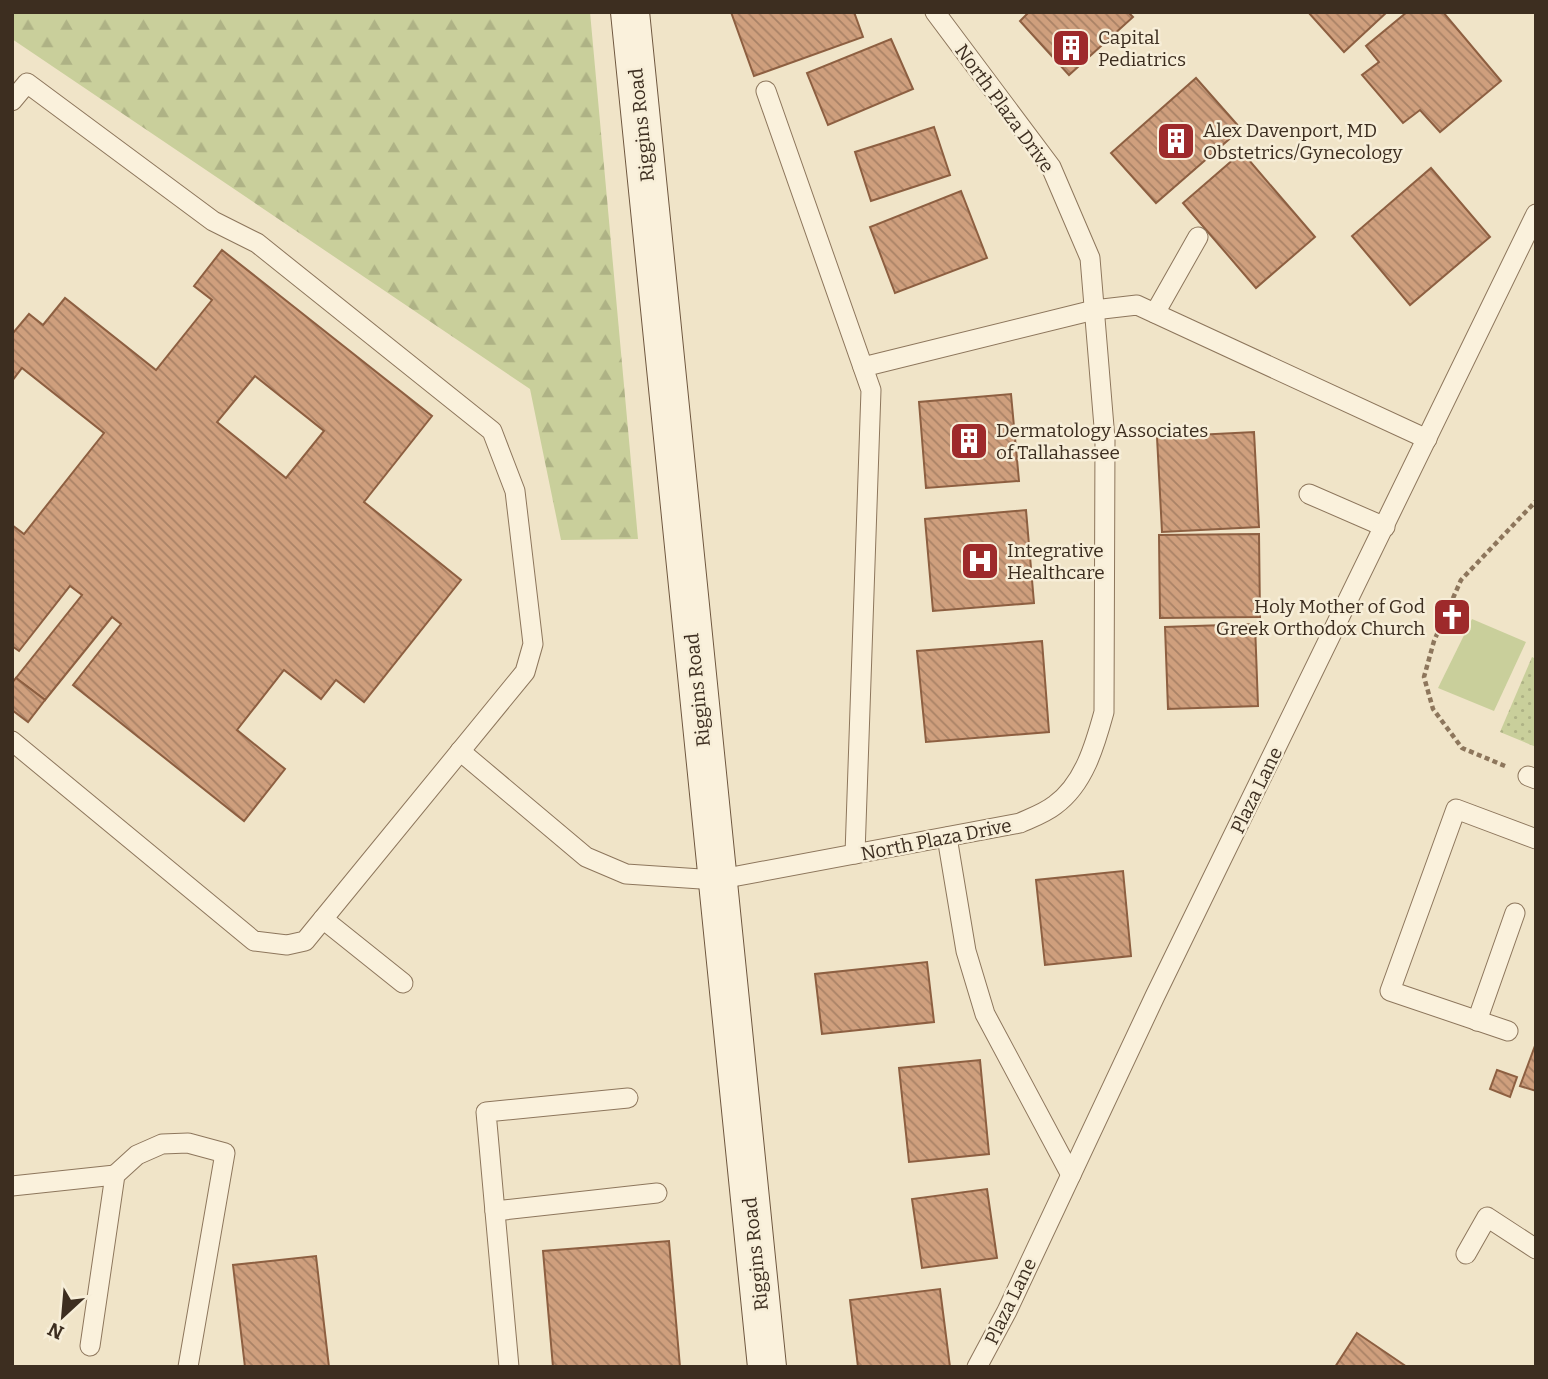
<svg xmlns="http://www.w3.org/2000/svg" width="1548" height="1379" font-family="Bitter,serif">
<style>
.forest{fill:url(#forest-firs)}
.park{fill:url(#park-dots)}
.garden{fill:#c9cf9b}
.building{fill:url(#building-back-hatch);stroke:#8d5f41;stroke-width:2;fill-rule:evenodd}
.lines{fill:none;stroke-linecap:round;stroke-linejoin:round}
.lane-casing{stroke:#8d765c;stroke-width:21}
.secondary-casing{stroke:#6f573f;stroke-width:40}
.path{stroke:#8d765c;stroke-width:4.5;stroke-dasharray:5 3.5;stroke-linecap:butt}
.lane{stroke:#faf1dc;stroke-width:19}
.secondary{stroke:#faf1dc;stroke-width:38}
.labels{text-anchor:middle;stroke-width:5;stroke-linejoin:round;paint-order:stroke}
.poi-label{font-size:19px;fill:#3d2e20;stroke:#f7eed8;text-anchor:start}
.street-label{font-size:19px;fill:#3d2e20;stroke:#f7eed8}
</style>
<defs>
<pattern id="forest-firs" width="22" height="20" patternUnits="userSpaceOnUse" patternTransform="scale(1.75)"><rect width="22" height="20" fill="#c9cf9b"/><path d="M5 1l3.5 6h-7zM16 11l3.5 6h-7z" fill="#aeb285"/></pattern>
<pattern id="park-dots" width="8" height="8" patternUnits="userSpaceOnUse" patternTransform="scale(1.75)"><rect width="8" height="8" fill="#c9cf9b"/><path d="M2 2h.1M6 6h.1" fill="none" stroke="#aeb285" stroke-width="1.8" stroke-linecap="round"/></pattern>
<pattern id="building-back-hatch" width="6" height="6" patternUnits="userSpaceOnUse" patternTransform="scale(1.75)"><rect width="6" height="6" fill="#cf9f7d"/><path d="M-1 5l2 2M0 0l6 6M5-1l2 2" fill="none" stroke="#a98266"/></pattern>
</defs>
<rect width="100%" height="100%" fill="#f0e4c8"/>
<!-- forest -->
<path class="forest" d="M12,12H590L638,539L561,540L530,389L12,39Z"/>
<!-- park -->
<path class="park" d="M1532,657L1536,659V747L1500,732Z"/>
<!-- garden -->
<path class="garden" d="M1472,619L1526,642L1494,711L1438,688Z"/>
<!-- building -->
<g class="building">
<path d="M731,12H854L863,37L754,76Z"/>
<path d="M1029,12H1128L1133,17L1069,75L1020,21Z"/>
<path d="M1308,12H1387L1344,52Z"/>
<path d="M1407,12H1443L1501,81L1440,132L1420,110L1403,123L1362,75L1379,62L1366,46Z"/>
<path d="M891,39L913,89L828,125L807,73Z"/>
<path d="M1196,78L1241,129L1156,203L1111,153Z"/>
<path d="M934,127L950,175L871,201L855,152Z"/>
<path d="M1242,152L1315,237L1256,288L1183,203Z"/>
<path d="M1431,168L1490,237L1410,305L1352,236Z"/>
<path d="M961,191L987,258L895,293L870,227Z"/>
<path d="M222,250L432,416L364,502L461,580L364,702L336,680L321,699L284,670L237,730L285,769L244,821L73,685L121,624L112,617L45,700L16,678L82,595L70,586L19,651L12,646V525L24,534L104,433L22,368L12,381V334L29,314L43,325L65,298L156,370L212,300L194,286ZM255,376L324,431L286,478L217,422Z"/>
<path d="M1011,394L1019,481L926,488L919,402Z"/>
<path d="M1254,432L1259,527L1162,532L1157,437Z"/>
<path d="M1026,510L1034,603L933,611L925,519Z"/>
<path d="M1259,534L1260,617L1160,618L1159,535Z"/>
<path d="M1255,624L1258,706L1168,709L1165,627Z"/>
<path d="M1042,641L1049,732L926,742L917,651Z"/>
<path d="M16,678L45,700L28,722L12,710V683Z"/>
<path d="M1123,871L1131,956L1045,965L1036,880Z"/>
<path d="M927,962L934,1022L822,1034L815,974Z"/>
<path d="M1536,1043V1091L1520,1086Z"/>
<path d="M980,1060L989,1154L909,1162L899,1068Z"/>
<path d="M1497,1070L1517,1077L1510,1097L1490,1089Z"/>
<path d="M987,1189L997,1258L922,1268L912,1199Z"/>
<path d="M669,1241L680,1367H553L543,1251Z"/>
<path d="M316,1256L329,1367H245L233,1265Z"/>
<path d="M940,1289L950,1367H858L850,1300Z"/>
<path d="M1357,1333L1407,1367H1335Z"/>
</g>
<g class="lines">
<defs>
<g id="lane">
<path d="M766,91L871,390L855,854"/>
<path d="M12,101L27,83L213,221L257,243L492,431L515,491L533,644L525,672L305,941L287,945L254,941L12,741"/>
<path d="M1155,313L1198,237"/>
<path d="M863,367L1094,310L1137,305L1427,439"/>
<path d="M1309,494L1385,527"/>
<path d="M460,751L586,857L626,874L716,880L1020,823C1031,818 1045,813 1055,805C1084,784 1095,745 1104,712L1105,439L1090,258L1051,167L935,12"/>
<path d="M1528,776L1536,779"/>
<path d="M947,837L966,951L985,1014L1071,1175"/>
<path d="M323,919L403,983"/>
<path d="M1477,1021L1515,913"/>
<path d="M1508,1031L1390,991L1456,809L1536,839"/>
<path d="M12,1186L115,1175"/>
<path d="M495,1211L657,1193"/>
<path d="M1466,1254L1487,1217L1536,1249"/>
<path d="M90,1346L115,1175L137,1155L162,1144L188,1143L225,1153L188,1367"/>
<path d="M509,1367L486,1112L628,1098"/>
<path d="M977,1367L1007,1311L1155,996L1536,214"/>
</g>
<path id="secondary" d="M630,12L767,1367"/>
</defs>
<!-- lane casing -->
<use href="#lane" class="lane-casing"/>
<!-- secondary casing -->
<use href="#secondary" class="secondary-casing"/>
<!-- path -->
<path class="path" d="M1505,766L1462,748L1433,709L1424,677L1434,641L1461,580L1536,501"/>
<!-- lane -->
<use href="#lane" class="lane"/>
<!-- secondary -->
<use href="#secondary" class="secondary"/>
</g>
<!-- icons -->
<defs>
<symbol id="building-square" viewBox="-11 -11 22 22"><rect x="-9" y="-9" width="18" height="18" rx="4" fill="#9e2a2b" stroke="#f7eed8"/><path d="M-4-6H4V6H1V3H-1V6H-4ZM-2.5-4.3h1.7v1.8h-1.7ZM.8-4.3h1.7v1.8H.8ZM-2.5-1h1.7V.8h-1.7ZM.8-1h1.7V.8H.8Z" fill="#fff"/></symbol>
<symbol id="hospital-square" viewBox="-11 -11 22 22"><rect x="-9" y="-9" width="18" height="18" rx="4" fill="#9e2a2b" stroke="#f7eed8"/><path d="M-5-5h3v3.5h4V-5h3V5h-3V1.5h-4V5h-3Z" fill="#fff"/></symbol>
<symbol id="church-square" viewBox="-11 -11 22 22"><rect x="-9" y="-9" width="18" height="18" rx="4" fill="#9e2a2b" stroke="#f7eed8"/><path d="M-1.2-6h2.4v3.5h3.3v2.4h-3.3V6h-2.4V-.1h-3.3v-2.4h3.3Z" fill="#fff"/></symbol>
</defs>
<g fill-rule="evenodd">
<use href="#building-square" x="1049" y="26" width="44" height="44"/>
<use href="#building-square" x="1154" y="119" width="44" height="44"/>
<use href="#building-square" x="947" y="419" width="44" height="44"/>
<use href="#hospital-square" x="958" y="539" width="44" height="44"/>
<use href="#church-square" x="1430" y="595" width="44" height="44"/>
</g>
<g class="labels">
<!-- poi labels -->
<g class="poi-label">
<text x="1098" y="44">Capital<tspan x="1098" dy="22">Pediatrics</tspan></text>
<text x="1203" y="137">Alex Davenport, MD<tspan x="1203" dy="22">Obstetrics/Gynecology</tspan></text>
<text x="996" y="437">Dermatology Associates<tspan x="996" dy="22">of Tallahassee</tspan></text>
<text x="1007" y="557">Integrative<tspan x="1007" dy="22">Healthcare</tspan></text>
<text x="1425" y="613" text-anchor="end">Holy Mother of God<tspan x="1425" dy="22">Greek Orthodox Church</tspan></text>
</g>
<!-- street labels -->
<g class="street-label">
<text transform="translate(1005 108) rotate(54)" y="7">North Plaza Drive</text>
<text transform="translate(641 125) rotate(-96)" y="7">Riggins Road</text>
<text transform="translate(697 690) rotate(-96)" y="7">Riggins Road</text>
<text transform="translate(1256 790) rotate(-64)" y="7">Plaza Lane</text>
<text transform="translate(936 839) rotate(-11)" y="7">North Plaza Drive</text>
<text transform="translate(755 1254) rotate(-96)" y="7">Riggins Road</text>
<text transform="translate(1010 1301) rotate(-64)" y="7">Plaza Lane</text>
</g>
</g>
<!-- border -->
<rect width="1548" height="1379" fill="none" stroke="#3d2e20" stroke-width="28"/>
<!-- north arrow -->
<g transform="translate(63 1316) rotate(206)" stroke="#f7eed8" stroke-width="5" paint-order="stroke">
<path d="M0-5L12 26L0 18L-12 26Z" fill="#3d2e20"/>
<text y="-10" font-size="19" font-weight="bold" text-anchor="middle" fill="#3d2e20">N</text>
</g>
</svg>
